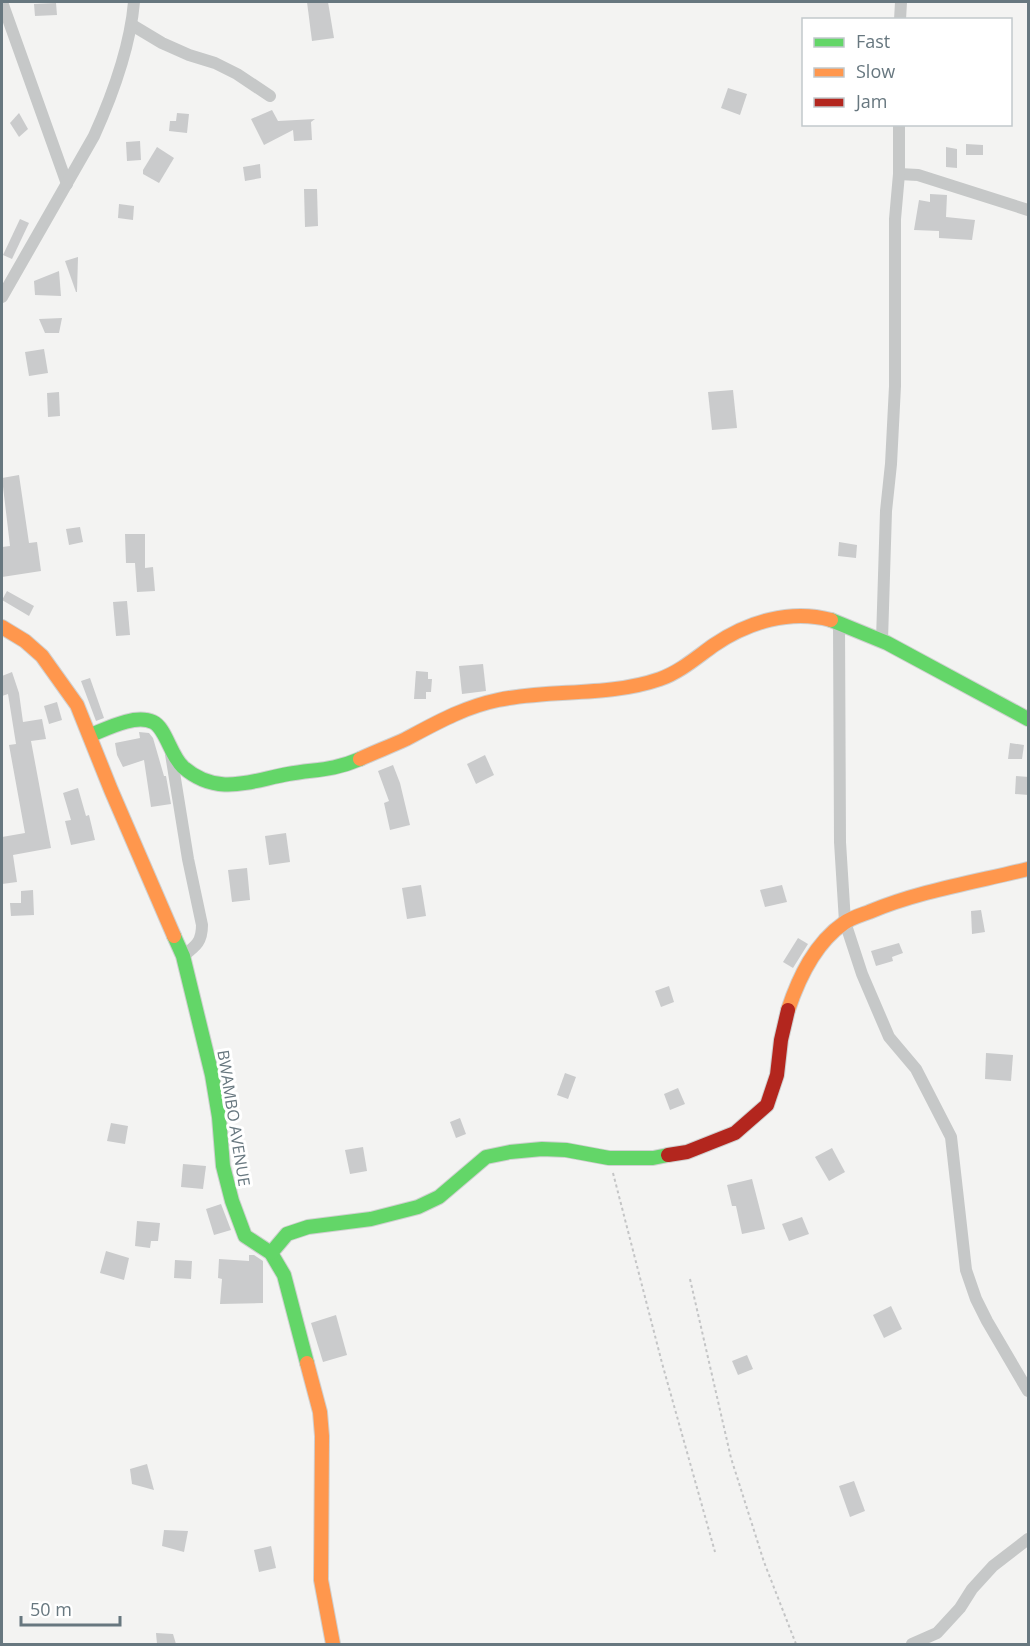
<svg xmlns="http://www.w3.org/2000/svg" width="1030" height="1646" font-family="'Open Sans',sans-serif">
<style>
.building{fill:#cacbcc}
.lines{fill:none;stroke-linecap:round;stroke-linejoin:round}
.fast-casing{stroke:#cfd0d0;stroke-width:16}
.slow-casing{stroke:#cfd0d0;stroke-width:16}
.jam-casing{stroke:#cfd0d0;stroke-width:16}
.path{stroke:#c4c5c6;stroke-width:2;stroke-dasharray:3 3;stroke-linecap:butt}
.street{stroke:#c6c8c8;stroke-width:12}
.fast{stroke:#63d668;stroke-width:14}
.slow{stroke:#ff974d;stroke-width:14}
.jam{stroke:#b3261e;stroke-width:14}
.labels{text-anchor:middle;stroke-width:6;stroke-linejoin:round;paint-order:stroke}
.street-label{font-size:16px;fill:#67777f;stroke:#fff}
</style>
<rect width="100%" height="100%" fill="#f3f3f2"/>
<!-- building -->
<g class="building">
<path d="M307,2H328L334,38L312,41Z"/>
<path d="M56,3L57,15L35,16L34,4Z"/>
<path d="M728,88L747,94L740,115L721,108Z"/>
<path d="M272,110L278,121L315,119L311,122L312,140L294,141L293,130L264,145L251,119Z"/>
<path d="M19,113L28,129L19,137L10,123Z"/>
<path d="M177,113L189,114L187,133L169,131L170,121H176Z"/>
<path d="M140,141L141,160L127,161L126,142Z"/>
<path d="M966,144L983,145V155H966Z"/>
<path d="M157,147L174,158L159,183L143,174V170Z"/>
<path d="M946,147L957,149V168L946,167Z"/>
<path d="M260,164L261,178L245,181L243,167Z"/>
<path d="M304,189H317L318,226L305,227Z"/>
<path d="M930,194L947,195L946,217L975,220L972,240L939,238V231L914,230L919,200L930,202Z"/>
<path d="M119,204L134,206L133,220L118,218Z"/>
<path d="M20,219L29,223L12,259L3,255Z"/>
<path d="M78,257L77,292H76L65,261Z"/>
<path d="M59,271L61,296L35,295L34,281Z"/>
<path d="M62,318L59,333H45L39,319Z"/>
<path d="M44,349L48,373L29,376L25,352Z"/>
<path d="M733,390L737,428L712,430L708,392Z"/>
<path d="M59,392L60,416L48,417L47,393Z"/>
<path d="M19,475L29,543L37,542L41,571L2,577V547L10,546L2,478Z"/>
<path d="M80,527L83,542L69,545L66,529Z"/>
<path d="M125,534H145V568L153,567L155,591L137,592L135,563H126Z"/>
<path d="M839,542L857,545L856,558L838,556Z"/>
<path d="M7,591L34,606L29,616L2,600Z"/>
<path d="M127,601L130,635L116,636L113,602Z"/>
<path d="M483,664L486,691L462,694L459,666Z"/>
<path d="M416,671L428,672V679H432L431,692H426V699H414Z"/>
<path d="M12,672L19,693L23,722L42,719L46,739L31,741L51,848L13,855L17,882L2,884V837L25,833L9,745L16,744L8,694L2,696V676Z"/>
<path d="M90,678L104,718L96,721L81,681Z"/>
<path d="M57,702L62,720L49,724L44,706Z"/>
<path d="M139,732L149,733L153,738L164,776H166L171,804L151,807L144,760L123,767L117,755L115,743L140,738Z"/>
<path d="M1010,743L1024,745L1022,759H1008Z"/>
<path d="M485,755L494,775L476,784L467,764Z"/>
<path d="M393,765L400,783L410,825L390,830L384,803L389,801L378,771Z"/>
<path d="M1016,776L1029,777V795L1015,794Z"/>
<path d="M78,788L86,816L89,815L95,840L71,845L65,821L71,820L63,793Z"/>
<path d="M286,833L290,862L269,865L265,836Z"/>
<path d="M247,868L250,900L232,902L228,870Z"/>
<path d="M421,885L426,916L407,919L402,888Z"/>
<path d="M782,885L787,902L765,907L760,890Z"/>
<path d="M33,890L34,915L11,916L10,903H21V891Z"/>
<path d="M981,910L985,932L972,934L971,911Z"/>
<path d="M798,938L808,944L793,968L783,962Z"/>
<path d="M899,943L903,953L892,957L893,961L876,966L871,951Z"/>
<path d="M669,986L674,1002L661,1007L655,991Z"/>
<path d="M986,1053L1013,1055L1011,1081L985,1079Z"/>
<path d="M565,1073L576,1077L568,1099L557,1095Z"/>
<path d="M678,1088L685,1104L670,1110L664,1094Z"/>
<path d="M460,1118L466,1134L456,1138L450,1122Z"/>
<path d="M111,1123L128,1126L125,1144L107,1141Z"/>
<path d="M363,1147L367,1171L350,1174L345,1150Z"/>
<path d="M832,1148L845,1172L829,1181L815,1157Z"/>
<path d="M183,1164L206,1166L203,1189L181,1187Z"/>
<path d="M752,1179L765,1229L742,1234L736,1206H732L727,1185Z"/>
<path d="M221,1204L231,1230L214,1235L206,1209Z"/>
<path d="M802,1217L809,1234L789,1241L782,1224Z"/>
<path d="M137,1221L160,1223L158,1241H151L150,1248L135,1246Z"/>
<path d="M106,1251L129,1258L124,1280L100,1273Z"/>
<path d="M249,1255H254L263,1261V1303L220,1304L222,1279L218,1278L219,1259L249,1261Z"/>
<path d="M175,1260L192,1261L191,1279L174,1278Z"/>
<path d="M891,1306L902,1329L884,1338L873,1315Z"/>
<path d="M336,1315L347,1355L323,1362L311,1323Z"/>
<path d="M747,1355L753,1369L738,1375L732,1361Z"/>
<path d="M147,1464L154,1490L132,1484L130,1469Z"/>
<path d="M854,1481L865,1511L850,1517L839,1486Z"/>
<path d="M164,1530L188,1531L184,1552L162,1546Z"/>
<path d="M271,1546L276,1568L259,1572L254,1550Z"/>
<path d="M156,1633L173,1634L176,1644H157Z"/>
</g>
<g class="lines">
<defs>
<g id="fast">
<path d="M831,620L887,643L1028,719"/>
<path d="M91,735C108,728 135,714 153,722C166,728 170,755 183,767C217,797 250,781 288,774C316,769 332,771 360,759"/>
<path d="M174,936L183,956L212,1075L219,1117L223,1166L232,1201L245,1236L271,1253L284,1275L307,1363"/>
<path d="M271,1253L287,1234L308,1227L371,1219L418,1207L439,1197L486,1157L510,1152L542,1149L566,1150L609,1158H653L668,1155"/>
</g>
<g id="slow">
<path d="M2,627L25,641L42,656L77,705L111,790L174,936"/>
<path d="M360,759C375,752 391,746 406,739C436,723 464,707 498,700C551,689 608,697 660,679C680,672 697,657 714,645C748,622 790,609 831,620"/>
<path d="M788,1010C799,977 815,943 844,923C851,918 861,915 869,912C919,891 975,882 1028,869"/>
<path d="M307,1363L320,1412L322,1436L321,1580L333,1644"/>
</g>
<path id="jam" d="M668,1155L687,1152L735,1133L767,1105L777,1075L781,1040L788,1010"/>
</defs>
<!-- fast casing -->
<use href="#fast" class="fast-casing"/>
<!-- slow casing -->
<use href="#slow" class="slow-casing"/>
<!-- jam casing -->
<use href="#jam" class="jam-casing"/>
<!-- path -->
<g class="path">
<path d="M613,1173L662,1363L715,1552"/>
<path d="M690,1279L731,1458L764,1562L796,1644"/>
</g>
<!-- street -->
<g class="street">
<path d="M2,2L67,184"/>
<path d="M900,20L901,2"/>
<path d="M132,25L162,43L189,55L215,63L237,74L270,96"/>
<path d="M899,174L918,175L1028,210"/>
<path d="M2,297L94,136C113,94 130,48 134,2"/>
<path d="M839,624L840,842L845,922L862,974L889,1037L916,1069L951,1137L966,1270L976,1299L987,1321L1028,1391"/>
<path d="M882,640L886,511L891,464L895,386V219L899,174V124"/>
<path d="M171,754L188,859L202,925C202,942 196,946 183,956"/>
<path d="M912,1644L937,1633L960,1608L972,1589L993,1566L1028,1539"/>
</g>
<!-- fast -->
<use href="#fast" class="fast"/>
<!-- slow -->
<use href="#slow" class="slow"/>
<!-- jam -->
<use href="#jam" class="jam"/>
</g>
<g class="labels">
<!-- street labels -->
<g class="street-label">
<text transform="translate(234 1118) rotate(81)" y="6">BWAMBO AVENUE</text>
</g>
</g>
<!-- border -->
<rect width="1030" height="1646" fill="none" stroke="#67777f" stroke-width="6"/>
<!-- legend -->
<rect x="802" y="18" width="210" height="108" fill="#ffffff" stroke="#c2c9cc" stroke-width="1.5"/>
<rect x="814" y="38" width="30" height="9" fill="#63d668" stroke="#c2c9cc" stroke-width="1.5"/>
<text x="856" y="48" font-size="18" fill="#67777f">Fast</text>
<rect x="814" y="68" width="30" height="9" fill="#ff974d" stroke="#c2c9cc" stroke-width="1.5"/>
<text x="856" y="78" font-size="18" fill="#67777f">Slow</text>
<rect x="814" y="98" width="30" height="9" fill="#b3261e" stroke="#c2c9cc" stroke-width="1.5"/>
<text x="856" y="108" font-size="18" fill="#67777f">Jam</text>
<!-- scale -->
<path d="M21 1616v9h99v-9" fill="none" stroke="#67777f" stroke-width="3"/>
<text x="30" y="1616" font-size="18" fill="#67777f" stroke="#ffffff" stroke-width="4.5" paint-order="stroke">50 m</text>
</svg>
